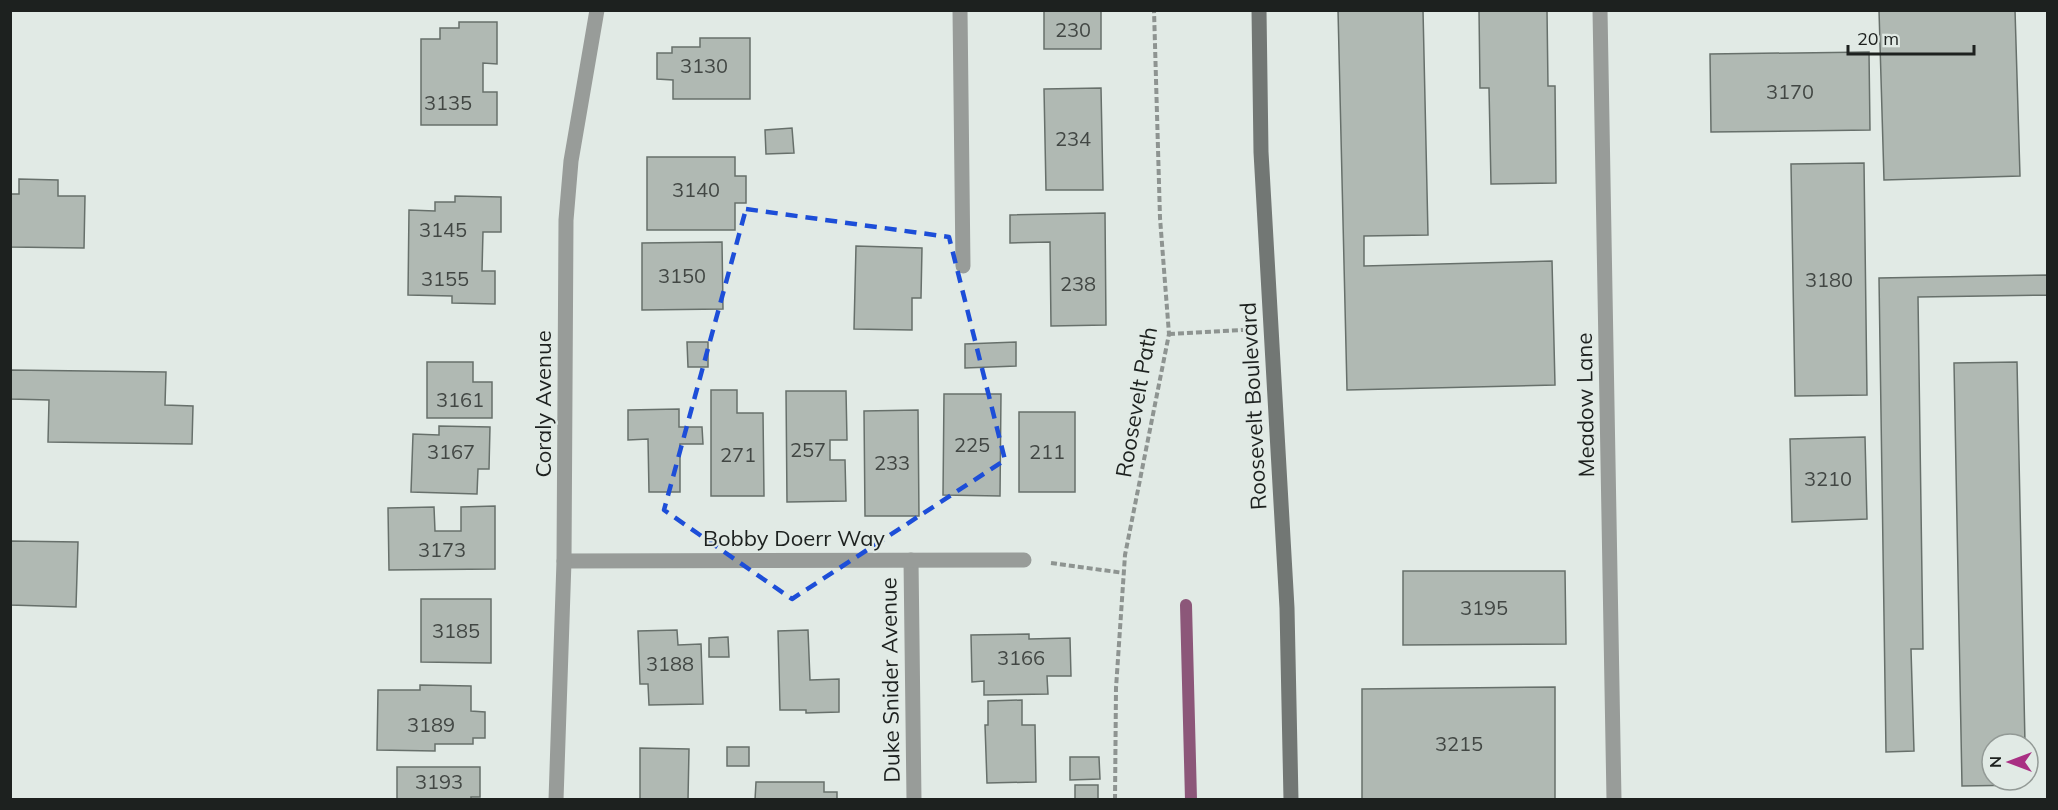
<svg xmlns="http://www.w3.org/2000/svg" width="2058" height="810" font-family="Mulish,sans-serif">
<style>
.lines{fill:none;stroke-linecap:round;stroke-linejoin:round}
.stream{stroke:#8c5779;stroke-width:12}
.building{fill:#b0b9b3;stroke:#67706b;stroke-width:1.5}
.path{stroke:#8e9491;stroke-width:4;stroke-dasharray:6 3;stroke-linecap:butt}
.lane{stroke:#989c99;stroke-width:15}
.street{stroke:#989c99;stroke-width:15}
.secondary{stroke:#727774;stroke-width:15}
.marked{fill:none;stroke:#1d4ed8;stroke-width:4.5;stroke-dasharray:12 8;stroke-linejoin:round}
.labels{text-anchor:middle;stroke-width:4.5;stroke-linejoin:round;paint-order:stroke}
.number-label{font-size:20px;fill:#424744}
.street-label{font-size:22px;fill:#1d211f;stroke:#e1eae5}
</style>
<rect width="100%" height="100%" fill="#e1eae5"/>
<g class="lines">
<!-- stream -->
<path class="stream" d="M1186,605L1191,800"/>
</g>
<!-- building -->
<g class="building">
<rect x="1044" y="10" width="57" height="39"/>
<path d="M1338,10H1423L1428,235L1364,236V266L1552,261L1555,385L1347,390Z"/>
<path d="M1479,10H1547L1548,86H1555L1556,183L1491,184L1489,88H1480Z"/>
<path d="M1879,10H2015L2020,176L1884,180Z"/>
<path d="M459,22H497V64L483,63V92H497V125H421V39H440V28H459Z"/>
<path d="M700,38H750V99H673V80L657,79V53H672V47H700Z"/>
<path d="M1869,52L1870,130L1711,132L1710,54Z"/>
<path d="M1101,88L1103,190H1046L1044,89Z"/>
<path d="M792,128L794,153L766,154L765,130Z"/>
<path d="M647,157H735V176H746V203H735V230H647Z"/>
<path d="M1864,163L1867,395L1795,396L1791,164Z"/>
<path d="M19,179L58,180V196H85L84,248L10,247V194H19Z"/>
<path d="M455,196L501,197V232H483L482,271H495V304L452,303V296L408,295L409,210L435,211V202H455Z"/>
<path d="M1105,213L1106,325L1051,326L1050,242L1010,243V215Z"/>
<path d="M722,242L723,309L642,310V243Z"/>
<path d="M856,246L922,248L921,298H912V330L854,329Z"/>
<path d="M2048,275V351L2047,295L1918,297L1923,649H1911L1914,751L1886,752L1879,278Z"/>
<path d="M687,342H708V367H688Z"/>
<path d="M1016,342V366L965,368V344Z"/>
<path d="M427,362H473V382H492V418H427Z"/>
<path d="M2017,362L2025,744H1992V780H2025V785L1962,786L1954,363Z"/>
<path d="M10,370L166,372L165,405L193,406L192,444L48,442L49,400L10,399Z"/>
<path d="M711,390H737V413H763L764,496H711Z"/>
<path d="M786,391H846L847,440H830V460H845L846,501L787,502Z"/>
<path d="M944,394H1001L1000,496L943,495Z"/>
<path d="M679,409V427H702L703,444H680V492H649L648,439L628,440V410Z"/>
<path d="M918,410L919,516H865L864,411Z"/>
<rect x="1019" y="412" width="56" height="80"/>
<path d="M439,426L490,427L489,469H478L477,494L411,492L413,434L439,435Z"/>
<path d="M1865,437L1867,519L1792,522L1790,439Z"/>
<path d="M495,506V569L389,570L388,508L434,507L435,531H461V507Z"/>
<path d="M10,541L78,542L76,607L10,605Z"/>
<path d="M1403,571H1565L1566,644L1403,645Z"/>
<path d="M421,599H491V663L421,662Z"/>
<path d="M677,630L678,645L701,644L703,704L649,705L648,684H640L638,631Z"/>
<path d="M808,630L810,680L839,679V712L806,713V710H780L778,631Z"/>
<path d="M1029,634V639L1070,638L1071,676H1047L1048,694L984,695V681L972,682L971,635Z"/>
<path d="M728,637L729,657H709V638Z"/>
<path d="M420,685L471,686V711L485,712V738H473V744H435V751L377,750L378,690H420Z"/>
<path d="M1555,687V800H1362V689Z"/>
<path d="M1022,700V725H1035L1036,782L987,783L985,725H988V701Z"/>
<rect x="727" y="747" width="22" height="19"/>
<path d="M640,748L689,749L688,800H640Z"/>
<path d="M1070,757H1099L1100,779L1070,780Z"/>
<path d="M397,767H480V797H471V800H397Z"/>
<path d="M756,782H824V792H837V800H755Z"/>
<rect x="1075" y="785" width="23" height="15"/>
</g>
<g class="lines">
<!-- path -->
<g class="path">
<path d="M1169,334L1243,330"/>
<path d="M1051,563L1124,573"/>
<path d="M1115,800L1116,688L1125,555L1169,334L1160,218L1154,10"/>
</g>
<!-- lane -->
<path class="lane" d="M960,10L963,266"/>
<!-- street -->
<g class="street">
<path d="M1600,10L1614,800"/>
<path d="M911,560L914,800"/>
<path d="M564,561L1024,560"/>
<path d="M556,800L564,561L566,220L571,161L597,10"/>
</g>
<!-- secondary -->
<path class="secondary" d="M1259,10L1261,152L1287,608L1291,800"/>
</g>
<!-- marked area -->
<path class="marked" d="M746,209L949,237L1005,460L792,599L664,510Z"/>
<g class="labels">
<!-- number labels -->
<g class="number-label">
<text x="1073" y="37">230</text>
<text x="704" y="73">3130</text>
<text x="1790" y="99">3170</text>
<text x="448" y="110">3135</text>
<text x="1073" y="146">234</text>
<text x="696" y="197">3140</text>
<text x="443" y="237">3145</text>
<text x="682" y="283">3150</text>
<text x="445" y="286">3155</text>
<text x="1829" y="287">3180</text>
<text x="1078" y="291">238</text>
<text x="460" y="407">3161</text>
<text x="972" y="452">225</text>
<text x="808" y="457">257</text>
<text x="451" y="459">3167</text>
<text x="1047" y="459">211</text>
<text x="738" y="462">271</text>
<text x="892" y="470">233</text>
<text x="1828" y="486">3210</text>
<text x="442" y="557">3173</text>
<text x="1484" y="615">3195</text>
<text x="456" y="638">3185</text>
<text x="1021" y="665">3166</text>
<text x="670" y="671">3188</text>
<text x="431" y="732">3189</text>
<text x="1459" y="751">3215</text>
<text x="439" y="789">3193</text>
</g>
<!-- street labels -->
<g class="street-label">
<text transform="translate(1136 402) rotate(-80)" y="8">Roosevelt Path</text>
<text transform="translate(543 404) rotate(-90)" y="8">Coraly Avenue</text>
<text transform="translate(1585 405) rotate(-91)" y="8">Meadow Lane</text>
<text transform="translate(1253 406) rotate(-93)" y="8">Roosevelt Boulevard</text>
<text x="794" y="546">Bobby Doerr Way</text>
<text transform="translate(890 680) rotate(-91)" y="8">Duke Snider Avenue</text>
</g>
</g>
<!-- border -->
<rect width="2058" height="810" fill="none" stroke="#1d211f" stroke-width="24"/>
<!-- north arrow -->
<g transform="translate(2010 762) rotate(270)"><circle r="28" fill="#e1eae5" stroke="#939a96" stroke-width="1.5"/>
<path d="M0-4.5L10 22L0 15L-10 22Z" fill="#a92f83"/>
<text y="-9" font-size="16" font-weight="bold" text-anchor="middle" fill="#1d211f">N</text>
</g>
<!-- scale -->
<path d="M1848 45v9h126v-9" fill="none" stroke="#1d211f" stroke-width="3"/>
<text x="1857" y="45" font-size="18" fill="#1d211f" stroke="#e1eae5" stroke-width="4.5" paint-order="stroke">20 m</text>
</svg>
